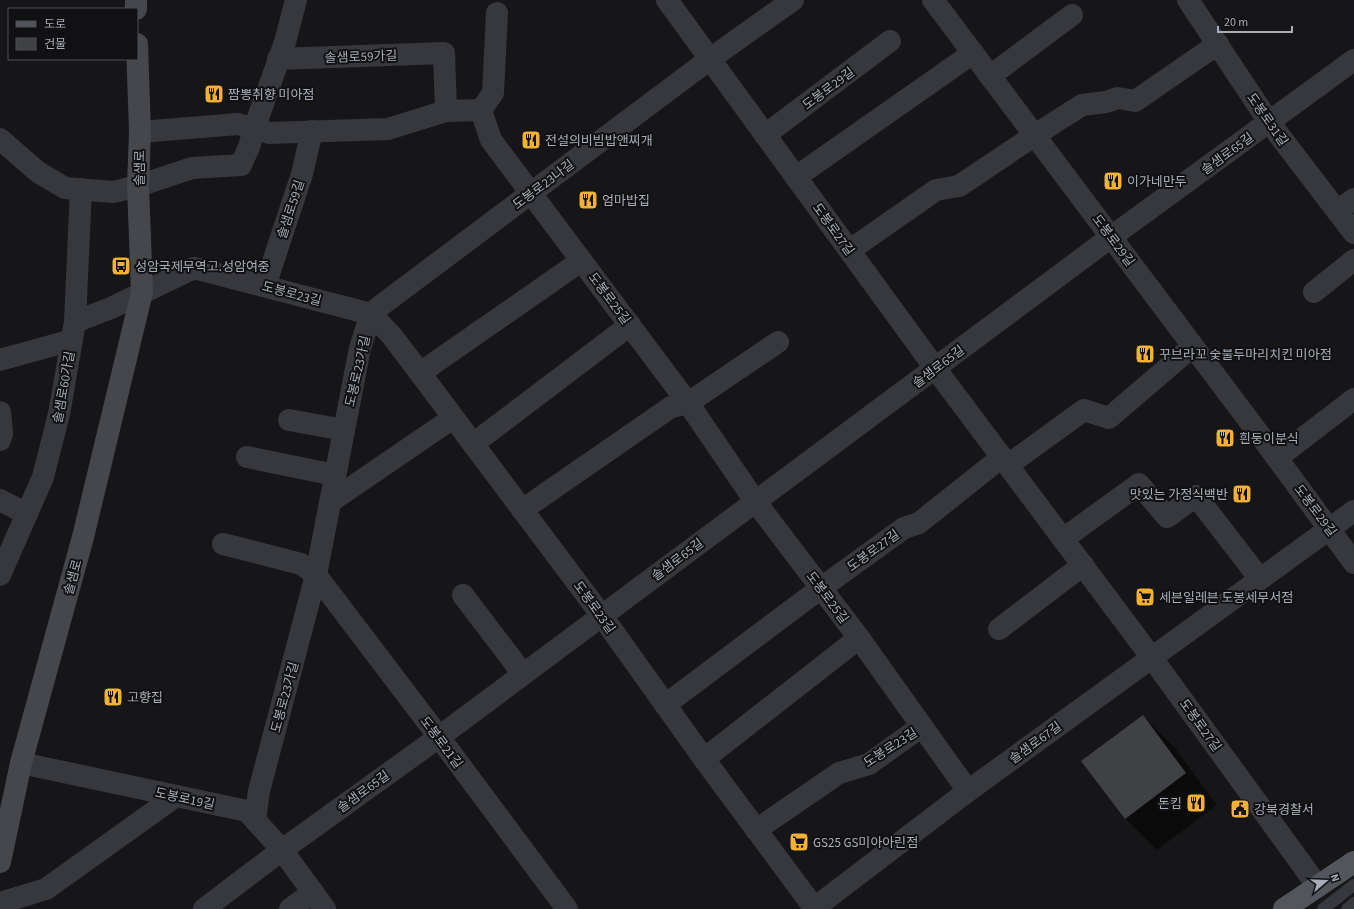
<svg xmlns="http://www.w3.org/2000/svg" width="1354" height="909" font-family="'Source Sans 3','Noto Sans KR',sans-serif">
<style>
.shadow{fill:#0007}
.building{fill:#404145}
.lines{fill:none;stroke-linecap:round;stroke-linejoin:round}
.lane{stroke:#37383d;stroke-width:12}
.street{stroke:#37383d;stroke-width:22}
.secondary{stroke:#45474d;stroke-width:22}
.primary{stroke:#53555c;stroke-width:22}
.labels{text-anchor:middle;stroke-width:4;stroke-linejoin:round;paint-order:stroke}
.street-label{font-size:13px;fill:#a8adb8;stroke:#111113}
.poi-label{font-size:13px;fill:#a8adb8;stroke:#111113;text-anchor:start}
</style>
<rect width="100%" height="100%" fill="#161618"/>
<!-- shadow -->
<path class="shadow" d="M1143,716L1175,748L1217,805L1157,850L1125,818Z"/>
<!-- building -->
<path class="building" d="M1143,715L1186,773L1125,819L1081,761Z"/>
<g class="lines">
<!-- lane -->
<g class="lane">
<path d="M1323,909L1354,885"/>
<path d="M1347,909L1354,903"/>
</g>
<!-- street -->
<g class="street">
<path d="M667,0L935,368L1152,658L1311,877L1317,887"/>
<path d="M933,0L1277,458L1354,563"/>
<path d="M1188,0L1269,122L1354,233"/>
<path d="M278,59L444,53L446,111"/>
<path d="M990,76L1072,15"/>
<path d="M481,110L493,93L497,13"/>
<path d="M140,132L238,124L269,133L388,129L446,111L481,110L491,140L688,403L755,501L859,638L968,791"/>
<path d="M765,135L890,41"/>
<path d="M0,139L38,172L65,188L113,192L138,186L192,168L241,165L249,147L254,129L285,42L296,0"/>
<path d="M796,177L973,53"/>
<path d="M1337,211L1354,199"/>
<path d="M850,250L936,190L959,186L1035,135L1082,105L1106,102L1118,98L1135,101L1218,44"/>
<path d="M265,286L302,174L312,131"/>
<path d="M1314,292L1354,260"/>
<path d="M75,322L111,308L194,268L371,314L392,336L420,373L602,616L704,759L815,909"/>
<path d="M0,360L72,340"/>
<path d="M420,373L581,261"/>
<path d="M0,412L2,434L0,440"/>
<path d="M289,420L344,430"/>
<path d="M473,444L630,325"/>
<path d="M247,457L335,475"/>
<path d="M1277,458L1354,399"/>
<path d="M1008,465L1084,410L1109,418L1193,346"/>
<path d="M0,500L27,514"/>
<path d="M330,502L453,418"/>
<path d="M522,510L671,407L688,403L778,342"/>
<path d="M1063,539L1139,484L1167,517L1196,496L1260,579"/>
<path d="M223,544L301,564L316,575L439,737L567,909"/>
<path d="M0,575L43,477L59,414L75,322L81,189"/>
<path d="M463,595L523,674"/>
<path d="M999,629L1083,565"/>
<path d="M665,705L821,588L904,528L919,523L1002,457"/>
<path d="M704,759L859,638"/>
<path d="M21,763L247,811L282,850L325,909"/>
<path d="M255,820L259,791L316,575L360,348L371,314L379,307L710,59L793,0"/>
<path d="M756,830L839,773L869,764L922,726"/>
<path d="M0,903L46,889L176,796"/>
<path d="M204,909L282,850L439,737L1111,237L1354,60"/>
<path d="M290,909L313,892"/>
<path d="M813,909L968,791L1354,511"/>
</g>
<!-- secondary -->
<g class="secondary">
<path d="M136,0V9"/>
<path d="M0,862L21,763L83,537L142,292L138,186L140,132L137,44"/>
</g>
<!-- primary -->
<path class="primary" d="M1284,909L1354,862"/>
</g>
<!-- icons -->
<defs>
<symbol id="restaurant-square" viewBox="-11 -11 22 22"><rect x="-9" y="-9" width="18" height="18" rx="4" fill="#f2b134" stroke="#111113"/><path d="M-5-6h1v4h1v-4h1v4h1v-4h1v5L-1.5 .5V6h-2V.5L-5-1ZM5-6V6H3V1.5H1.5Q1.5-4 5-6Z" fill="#111"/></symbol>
<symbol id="bus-square" viewBox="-11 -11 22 22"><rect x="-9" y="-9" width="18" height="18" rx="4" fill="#f2b134" stroke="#111113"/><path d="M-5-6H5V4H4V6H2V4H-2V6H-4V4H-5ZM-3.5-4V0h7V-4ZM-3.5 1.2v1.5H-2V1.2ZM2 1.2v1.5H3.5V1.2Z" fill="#111"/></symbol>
<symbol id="supermarket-square" viewBox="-11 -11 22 22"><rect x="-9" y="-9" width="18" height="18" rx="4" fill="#f2b134" stroke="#111113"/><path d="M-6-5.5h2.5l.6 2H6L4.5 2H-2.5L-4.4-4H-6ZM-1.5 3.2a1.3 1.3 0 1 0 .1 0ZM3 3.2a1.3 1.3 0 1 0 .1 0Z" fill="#111"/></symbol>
<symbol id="civic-square" viewBox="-11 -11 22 22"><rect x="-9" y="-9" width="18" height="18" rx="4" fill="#f2b134" stroke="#111113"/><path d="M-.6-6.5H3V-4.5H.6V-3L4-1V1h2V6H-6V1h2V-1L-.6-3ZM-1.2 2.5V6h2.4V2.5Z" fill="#111"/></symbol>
</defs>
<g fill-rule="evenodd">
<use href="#restaurant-square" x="203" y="83" width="22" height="22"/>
<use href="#restaurant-square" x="520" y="129" width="22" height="22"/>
<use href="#restaurant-square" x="1102" y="170" width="22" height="22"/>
<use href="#restaurant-square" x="577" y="189" width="22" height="22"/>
<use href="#bus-square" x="110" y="255" width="22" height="22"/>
<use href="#restaurant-square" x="1134" y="343" width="22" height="22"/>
<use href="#restaurant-square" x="1214" y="427" width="22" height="22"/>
<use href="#restaurant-square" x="1231" y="483" width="22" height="22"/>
<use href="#supermarket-square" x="1134" y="586" width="22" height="22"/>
<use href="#restaurant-square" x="102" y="686" width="22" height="22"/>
<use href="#restaurant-square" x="1185" y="792" width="22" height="22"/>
<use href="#civic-square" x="1229" y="798" width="22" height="22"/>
<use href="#supermarket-square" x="788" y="831" width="22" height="22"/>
</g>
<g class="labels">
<!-- street labels -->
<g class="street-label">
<text transform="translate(361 56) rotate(-2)" y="5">솔샘로59가길</text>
<text transform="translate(828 88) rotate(-37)" y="5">도봉로29길</text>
<text transform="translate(1268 119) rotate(55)" y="5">도봉로31길</text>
<text transform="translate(1227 153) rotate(-36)" y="5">솔샘로65길</text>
<text transform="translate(139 168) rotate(-89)" y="5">솔샘로</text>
<text transform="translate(543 184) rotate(-37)" y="5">도봉로23나길</text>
<text transform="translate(290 209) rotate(-72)" y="5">솔샘로59길</text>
<text transform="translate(834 229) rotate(54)" y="5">도봉로27길</text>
<text transform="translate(1114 240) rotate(53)" y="5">도봉로29길</text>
<text transform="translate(292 293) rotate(15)" y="5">도봉로23길</text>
<text transform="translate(610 298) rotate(53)" y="5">도봉로25길</text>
<text transform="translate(938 366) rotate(-37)" y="5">솔샘로65길</text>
<text transform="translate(357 371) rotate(-77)" y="5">도봉로23가길</text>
<text transform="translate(63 387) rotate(-80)" y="5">솔샘로60가길</text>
<text transform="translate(1316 510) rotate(53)" y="5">도봉로29길</text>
<text transform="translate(873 550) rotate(-36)" y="5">도봉로27길</text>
<text transform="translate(677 559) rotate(-37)" y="5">솔샘로65길</text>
<text transform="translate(72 577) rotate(-75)" y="5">솔샘로</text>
<text transform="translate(828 597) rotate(53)" y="5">도봉로25길</text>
<text transform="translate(595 607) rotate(54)" y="5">도봉로23길</text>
<text transform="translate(284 697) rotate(-75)" y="5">도봉로23가길</text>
<text transform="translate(1201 725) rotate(54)" y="5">도봉로27길</text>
<text transform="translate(442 742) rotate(53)" y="5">도봉로21길</text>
<text transform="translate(1035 742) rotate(-36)" y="5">솔샘로67길</text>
<text transform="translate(890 747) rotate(-33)" y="5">도봉로23길</text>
<text transform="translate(363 791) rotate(-36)" y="5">솔샘로65길</text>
<text transform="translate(185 798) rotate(12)" y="5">도봉로19길</text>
</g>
<!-- poi labels -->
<g class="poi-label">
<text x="228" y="99">짬뽕취향 미아점</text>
<text x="545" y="145">전설의비빔밥앤찌개</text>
<text x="1127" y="186">이가네만두</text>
<text x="602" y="205">엄마밥집</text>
<text x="135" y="271">성암국제무역고.성암여중</text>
<text x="1159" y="359">꾸브라꼬 숯불두마리치킨 미아점</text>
<text x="1239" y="443">흰둥이분식</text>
<text x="1228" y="499" text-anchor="end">맛있는 가정식백반</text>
<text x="1159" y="602">세븐일레븐 도봉세무서점</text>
<text x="127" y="702">고향집</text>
<text x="1182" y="808" text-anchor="end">돈킴</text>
<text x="1254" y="814">강북경찰서</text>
<text x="813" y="847">GS25 GS미아아린점</text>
</g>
</g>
<!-- legend -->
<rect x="8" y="8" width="130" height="52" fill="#111113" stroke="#4d4f55"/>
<rect x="16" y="21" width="20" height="6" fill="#53555c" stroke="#4d4f55"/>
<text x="44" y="28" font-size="12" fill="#a8adb8">도로</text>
<rect x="16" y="38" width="20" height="12" fill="#404145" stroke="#4d4f55"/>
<text x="44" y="48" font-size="12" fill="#a8adb8">건물</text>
<!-- north arrow -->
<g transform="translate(1326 881) rotate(71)" stroke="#111113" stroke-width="3" paint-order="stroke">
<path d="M0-3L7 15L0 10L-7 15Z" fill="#a8adb8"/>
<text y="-6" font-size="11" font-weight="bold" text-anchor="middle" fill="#a8adb8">N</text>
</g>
<!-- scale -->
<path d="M1218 26v6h74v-6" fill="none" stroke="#a8adb8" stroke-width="2"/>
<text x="1224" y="26" font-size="12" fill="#a8adb8" stroke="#111113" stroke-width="3" paint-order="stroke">20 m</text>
</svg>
